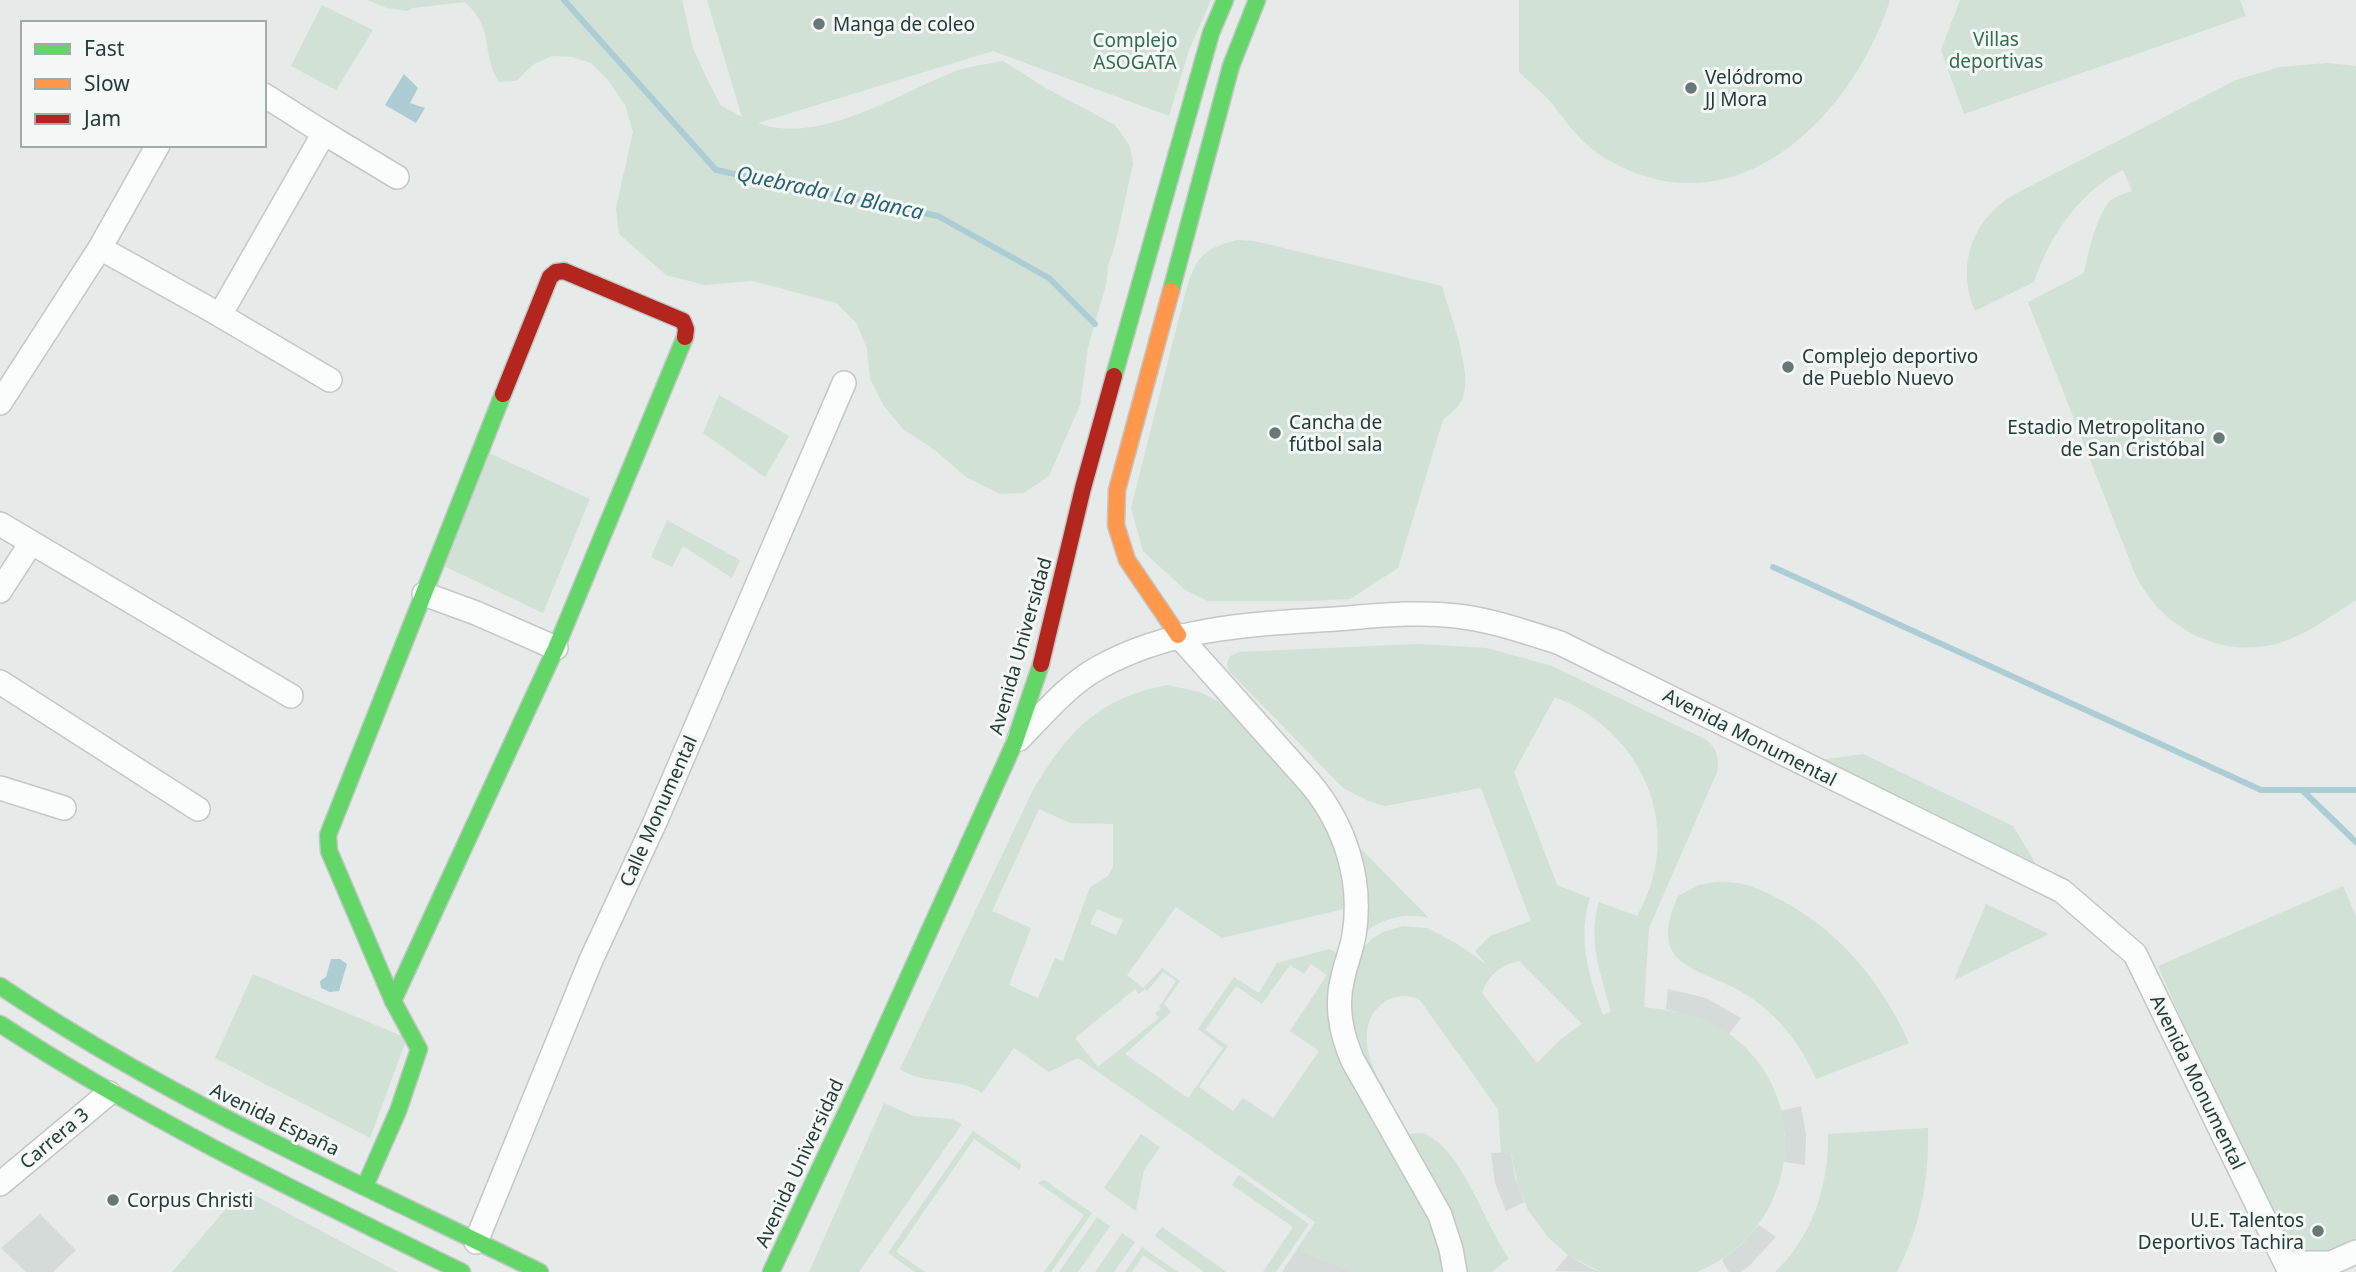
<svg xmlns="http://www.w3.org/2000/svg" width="2356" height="1272" font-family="'Noto Sans',sans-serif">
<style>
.built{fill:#d4dbd8}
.green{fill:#d1e1d6;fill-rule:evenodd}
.water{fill:#abcdd3}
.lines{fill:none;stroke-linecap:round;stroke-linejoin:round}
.stream{stroke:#abcdd3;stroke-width:6}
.street-casing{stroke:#c3c7c5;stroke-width:26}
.fast-casing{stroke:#c1c7c5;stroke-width:19}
.slow-casing{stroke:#c1c7c5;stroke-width:19}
.jam-casing{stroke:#c1c7c5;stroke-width:19}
.street{stroke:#fbfcfc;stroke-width:23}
.fast{stroke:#63d668;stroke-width:16}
.slow{stroke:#ff974d;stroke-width:16}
.jam{stroke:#b3261e;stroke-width:16}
.poi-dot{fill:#697874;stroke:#f4f8f6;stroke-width:2.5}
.labels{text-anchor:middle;stroke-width:6;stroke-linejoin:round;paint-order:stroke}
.poi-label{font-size:19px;fill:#253b36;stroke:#f4f8f6;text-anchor:start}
.park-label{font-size:19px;fill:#346d4b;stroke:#f4f8f6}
.street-label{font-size:19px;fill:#253b36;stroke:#f4f8f6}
.water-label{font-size:21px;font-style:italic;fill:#266370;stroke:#f4f8f6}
</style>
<rect width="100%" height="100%" fill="#e6eae8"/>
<!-- built -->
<g class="built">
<path d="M1668,989L1706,998L1741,1018L1729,1034L1699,1018L1666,1009Z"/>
<path d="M1801,1106L1806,1135L1805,1165L1784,1162L1785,1136L1781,1111Z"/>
<path d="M1511,1152L1515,1177L1524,1202L1506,1211L1495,1183L1491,1153Z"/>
<path d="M40,1214L76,1250L53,1272H26L1,1248Z"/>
<path d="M1759,1225L1776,1237L1749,1266L1740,1272H1729L1722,1260L1742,1244Z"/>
<path d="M1297,1249L1353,1272H1282Z"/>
<path d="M1568,1255L1590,1268L1601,1272L1555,1271Z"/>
</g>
<!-- green -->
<g class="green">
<path d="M367,0H682L693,48L708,81L721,106L742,117L707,0H1211L1189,50L1169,116L993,51L758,123C819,146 899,93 956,71C970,66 988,64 1003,61L1044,87L1115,125L1130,146L1133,164L1115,245L1108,266L1106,285L1088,347L1080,405L1049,476L1024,493L1000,494L966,477L935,450L903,429L884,406L870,379L867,349L857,324L836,303L753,281L705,285L666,275L619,234L616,208L633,132L625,105L608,80L591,63L572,57L552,56L534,64L516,81L499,82C480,52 496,31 465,2L413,8L408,11L387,8Z"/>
<path d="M1519,0H1890C1853,116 1737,233 1610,161C1580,144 1570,126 1550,101C1541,91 1529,82 1519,72Z"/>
<path d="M1960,0H2240L2246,16L1964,114L1941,50Z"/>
<path d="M322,5L373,30L336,90L291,66Z"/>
<path d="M2327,63L2356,66V600C2334,614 2311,632 2285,641C2225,662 2162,630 2135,574L2028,302L2084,273C2087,255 2098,212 2111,200C2116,196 2126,193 2132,191L2123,170C2080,191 2048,238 2034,282L1975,311C1955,266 1973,218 2015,194L2236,80L2280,67Z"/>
<path d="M1237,240L1254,241L1442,286C1450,315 1474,373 1462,400C1458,408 1449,414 1443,420L1398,568L1350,599L1307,601H1208L1185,590L1143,551L1131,508L1185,294C1196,259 1199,250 1237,240Z"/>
<path d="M719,395L789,436L765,477L703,433Z"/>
<path d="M489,453L590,499L543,613L444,566Z"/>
<path d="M667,520L740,560L732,578L683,546L672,567L651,557Z"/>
<path d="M1419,644L1487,648L1552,666L1705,739C1716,747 1720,758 1717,772L1649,928L1644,1007C1671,1011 1696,1013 1720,1028C1818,1088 1801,1230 1697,1272H1601L1568,1255L1548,1237L1528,1210L1518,1186L1511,1152L1501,1153L1498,1109L1419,999C1406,994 1393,995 1382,1004C1359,1021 1366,1055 1377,1076C1381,1084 1387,1088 1385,1096L1344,1039L1355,956L1373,938L1383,932L1403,926L1427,928L1454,942L1486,964L1475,951L1490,936L1531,921L1481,788L1385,806L1368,801L1343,788L1229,671L1227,664L1230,656L1239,652ZM1555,697C1644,732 1686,830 1637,916L1599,902C1587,940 1601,975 1611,1012L1603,1015C1589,978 1577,937 1590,898L1557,885L1514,772ZM1519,961L1582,1024L1561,1039L1537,1063L1482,993C1488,976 1501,964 1519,961Z"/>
<path d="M1167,685L1200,692L1221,703L1310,796L1340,853L1348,908L1222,938L1176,907L1127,975L1143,988L1162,968L1180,981L1164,1004L1171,1012L1125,1054L1188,1098L1223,1048L1198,1029L1234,977L1259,993L1277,963L1329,949L1341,954L1331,991L1429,1210L1446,1272H1353L1297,1249L1315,1222L1078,1058L1049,1072L1014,1048L982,1093C956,1076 926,1086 900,1069L1034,788C1069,731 1097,699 1167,685ZM1039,809L1070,823L1113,824V867L1108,876L1090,887L1063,961L1055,958L1038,998L1009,985L1031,928L992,911ZM1097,909L1123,920L1116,935L1090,924ZM1311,964L1327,975L1290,1031L1319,1051L1273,1118L1243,1098L1233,1111L1199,1087L1228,1046L1205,1030L1236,986L1262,1004L1290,965L1304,974ZM1163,972L1176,981L1159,1007L1161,1008L1155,1013L1159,1018L1098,1067L1075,1038L1135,989L1139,994L1145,989L1147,991Z"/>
<path d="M1863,754L2013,826L2045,879L1806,762Z"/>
<path d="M1356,844L1429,918C1405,912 1385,918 1364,932Z"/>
<path d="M1715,882C1738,880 1757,887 1777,898C1838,929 1881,981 1909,1043L1816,1079C1802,1047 1781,1019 1753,999C1707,966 1643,974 1678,896L1699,885Z"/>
<path d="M2343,886L2356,916V1252L2312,1260L2288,1246L2231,1132L2158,966Z"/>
<path d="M1986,904L2049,934L1954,980Z"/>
<path d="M253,974L407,1038L370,1138L215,1058Z"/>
<path d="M884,1103L913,1116L952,1119L962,1124L859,1272H809Z"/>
<path d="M1928,1128C1929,1179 1921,1226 1897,1272H1775C1813,1236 1829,1185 1828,1134Z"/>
<path d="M973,1131L1021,1164L1020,1170L974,1139L896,1252L925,1272H915L888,1253Z"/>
<path d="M1422,1133C1462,1146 1484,1225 1509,1258L1492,1272H1457L1405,1139L1411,1134Z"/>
<path d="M1141,1134L1160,1147L1144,1170L1136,1211L1104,1188Z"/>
<path d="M1239,1175L1309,1224L1276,1272H1263L1293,1227L1232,1185Z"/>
<path d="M1044,1180L1092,1213L1051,1272H1044L1084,1215L1038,1183Z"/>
<path d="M243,1189L398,1272H172Z"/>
<path d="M1097,1217L1110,1226L1078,1272H1059Z"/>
<path d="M1162,1227L1227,1272H1204L1155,1236Z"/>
<path d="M1122,1233L1135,1242L1114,1272H1095Z"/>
<path d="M1142,1247L1178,1272H1168L1143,1255L1132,1272H1125Z"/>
</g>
<!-- water -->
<g class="water">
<path d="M404,74L418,88L410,103L425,108L416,123L385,105Z"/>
<path d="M331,959H340L347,964L339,991L330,992L321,988L320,981L326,977Z"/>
</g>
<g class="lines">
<!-- stream -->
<g class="stream">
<path d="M564,0L716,170L938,216L1049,278L1095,324"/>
<path d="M1773,567L2261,790H2356"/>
<path d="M2302,790L2356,842"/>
</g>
<defs>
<g id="street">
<path d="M264,95L324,133"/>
<path d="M100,248L220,315L330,380"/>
<path d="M220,315L324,133L397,177"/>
<path d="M0,403L100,248L158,145"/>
<path d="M0,524L291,696"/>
<path d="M0,591L31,543"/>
<path d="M424,594L476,613L556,648"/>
<path d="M1178,635L1310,783C1345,825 1363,880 1354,935C1352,949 1346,962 1343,977C1335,1006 1341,1034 1353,1061L1440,1215L1451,1249L1455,1272"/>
<path d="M0,682L198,809"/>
<path d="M1019,739C1044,714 1066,686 1098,668C1171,627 1253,624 1335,619C1375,616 1417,611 1457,616C1492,620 1526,632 1560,643L2062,891L2135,954L2290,1272"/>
<path d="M0,788L64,808"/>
<path d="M0,1184L109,1093"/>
<path d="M476,1242L591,960L656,820L844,383"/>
<path d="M2287,1263H2331L2356,1252"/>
</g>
<g id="fast">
<path d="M1171,291L1231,66L1257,0"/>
<path d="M1114,376L1211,33L1225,0"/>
<path d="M0,986C169,1100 357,1182 540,1272"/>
<path d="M393,1001L556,648L685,337"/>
<path d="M0,1024C147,1120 304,1195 462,1272"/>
<path d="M365,1186L398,1111L419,1049L393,1001L329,851L328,835L503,394"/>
<path d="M771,1272L865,1073L1014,744L1041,664"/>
</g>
<path id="slow" d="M1171,291L1117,490L1116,525L1127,560L1178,635"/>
<g id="jam">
<path d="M503,394L550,277L556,272L564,271L683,321L686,329L685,337"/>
<path d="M1041,664L1083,488L1114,376"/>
</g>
</defs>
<!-- street casing -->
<use href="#street" class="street-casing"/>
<!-- fast casing -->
<use href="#fast" class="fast-casing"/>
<!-- slow casing -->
<use href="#slow" class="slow-casing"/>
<!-- jam casing -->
<use href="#jam" class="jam-casing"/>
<!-- street -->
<use href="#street" class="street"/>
<!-- fast -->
<use href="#fast" class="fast"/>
<!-- slow -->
<use href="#slow" class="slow"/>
<!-- jam -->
<use href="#jam" class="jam"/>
</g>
<!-- markers -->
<g class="poi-dot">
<circle cx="819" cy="24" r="7"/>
<circle cx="1691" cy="88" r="7"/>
<circle cx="1788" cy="367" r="7"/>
<circle cx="1275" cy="433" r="7"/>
<circle cx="2219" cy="438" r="7"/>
<circle cx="113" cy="1200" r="7"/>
<circle cx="2318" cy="1231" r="7"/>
</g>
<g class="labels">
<!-- poi labels -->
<g class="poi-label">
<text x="833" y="31">Manga de coleo</text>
<text x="1705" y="84">Velódromo<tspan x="1705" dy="22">JJ Mora</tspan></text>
<text x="1802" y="363">Complejo deportivo<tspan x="1802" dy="22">de Pueblo Nuevo</tspan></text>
<text x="1289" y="429">Cancha de<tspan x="1289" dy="22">fútbol sala</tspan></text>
<text x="2205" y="434" text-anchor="end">Estadio Metropolitano<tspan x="2205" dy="22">de San Cristóbal</tspan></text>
<text x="127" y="1207">Corpus Christi</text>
<text x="2304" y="1227" text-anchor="end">U.E. Talentos<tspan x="2304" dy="22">Deportivos Tachira</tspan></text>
</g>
<!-- park labels -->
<g class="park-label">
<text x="1996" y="46">Villas<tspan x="1996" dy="22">deportivas</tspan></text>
<text x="1135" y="47">Complejo<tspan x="1135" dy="22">ASOGATA</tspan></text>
</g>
<!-- street labels -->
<g class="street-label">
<text transform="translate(1020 646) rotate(-74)" y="7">Avenida Universidad</text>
<text transform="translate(1750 737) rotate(27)" y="7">Avenida Monumental</text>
<text transform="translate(658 811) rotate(-66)" y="7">Calle Monumental</text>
<text transform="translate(2198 1082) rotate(64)" y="7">Avenida Monumental</text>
<text transform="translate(275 1119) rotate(26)" y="7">Avenida España</text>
<text transform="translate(54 1138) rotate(-40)" y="7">Carrera 3</text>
<text transform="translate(799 1163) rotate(-65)" y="7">Avenida Universidad</text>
</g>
<!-- water labels -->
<g class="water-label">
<text transform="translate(830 193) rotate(12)" y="7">Quebrada La Blanca</text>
</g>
</g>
<!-- legend -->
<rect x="21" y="21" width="245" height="126" fill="#f4f8f6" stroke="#a1aca9" stroke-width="2"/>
<rect x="35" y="44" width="35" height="10" fill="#63d668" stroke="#a1aca9" stroke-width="2"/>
<text x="84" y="56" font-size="21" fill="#253b36">Fast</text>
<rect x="35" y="79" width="35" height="10" fill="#ff974d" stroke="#a1aca9" stroke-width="2"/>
<text x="84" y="91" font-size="21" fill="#253b36">Slow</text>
<rect x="35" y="114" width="35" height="10" fill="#b3261e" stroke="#a1aca9" stroke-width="2"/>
<text x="84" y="126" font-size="21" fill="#253b36">Jam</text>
</svg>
